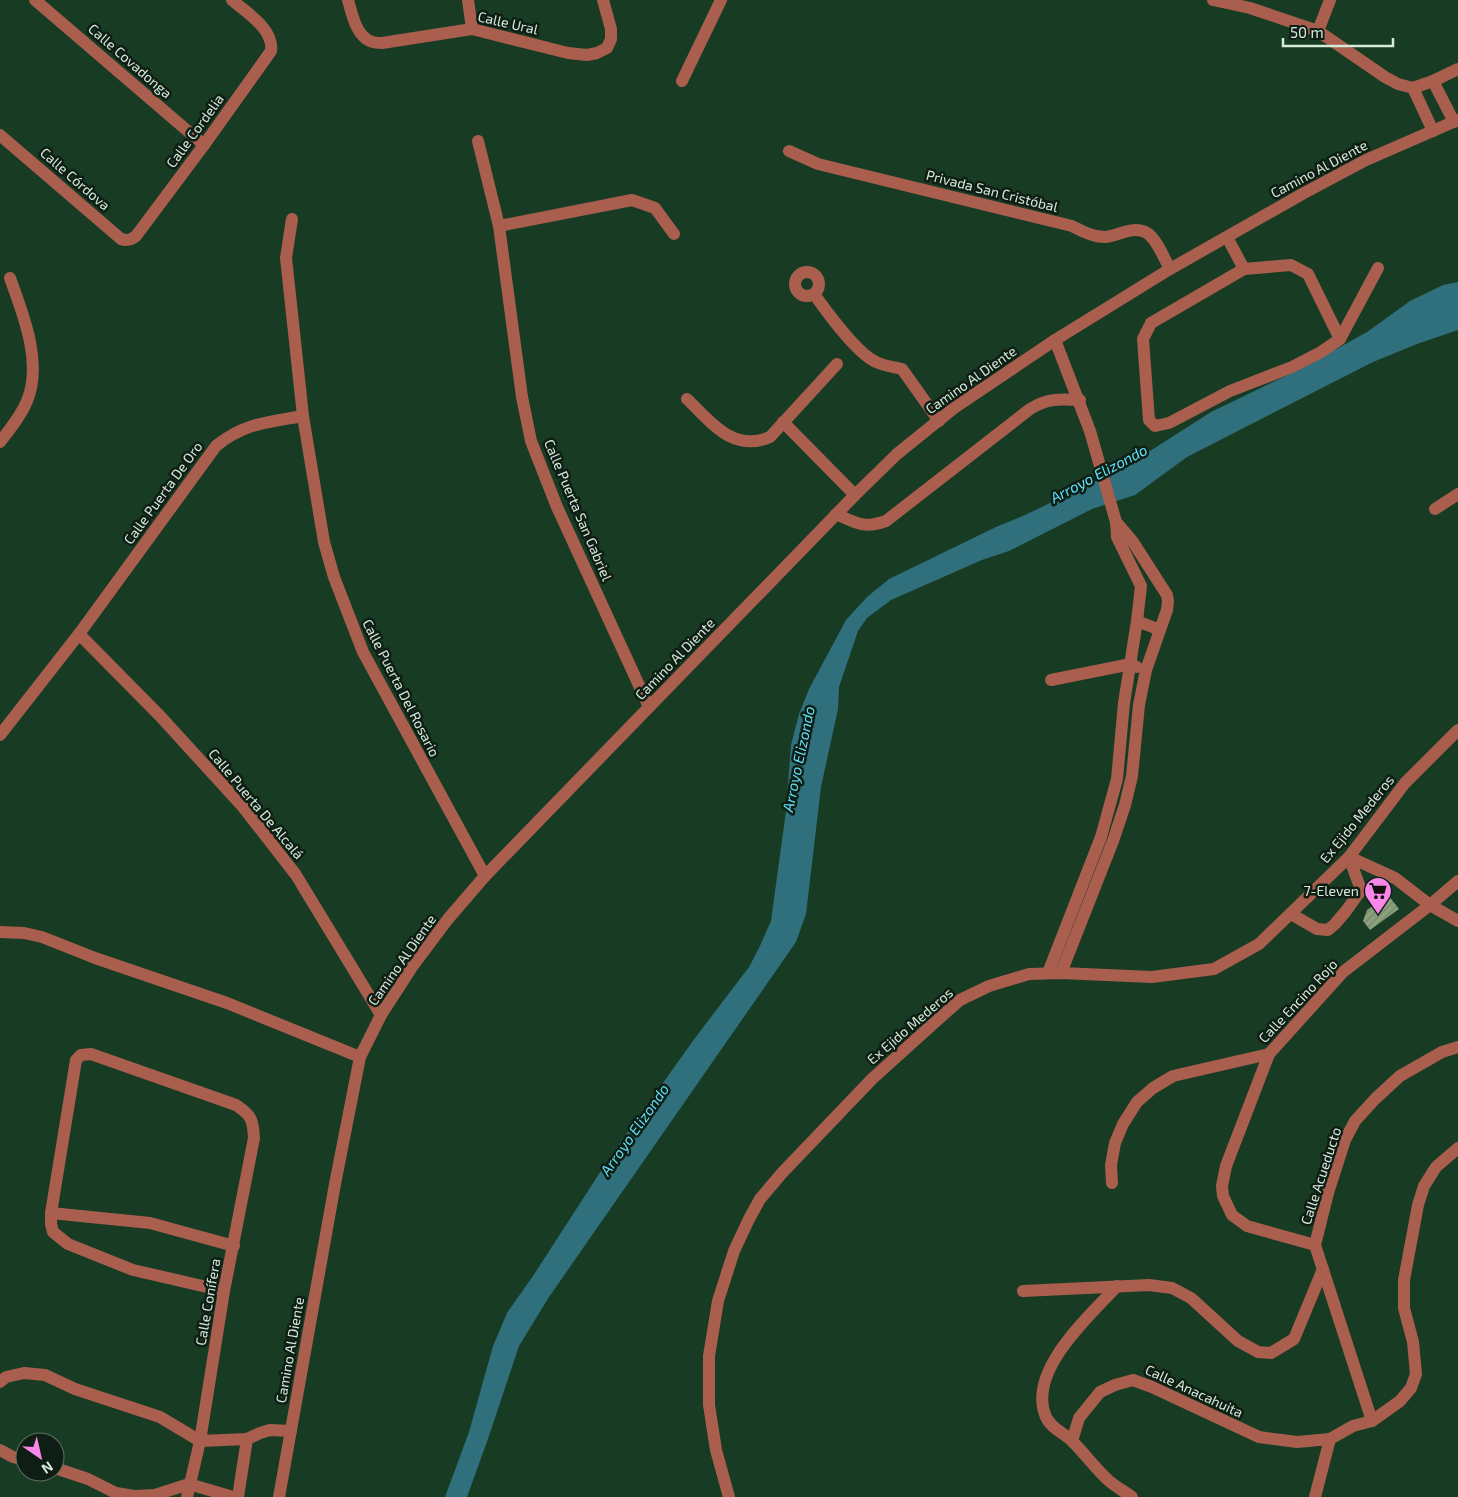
<svg xmlns="http://www.w3.org/2000/svg" width="1458" height="1497" font-family="'Exo 2',sans-serif">
<style>
.water{fill:#306f7c}
.building{fill:url(#building-hatch)}
.lines{fill:none;stroke-linecap:round;stroke-linejoin:round}
.minor{stroke:#a95e4e;stroke-width:12}
.labels{text-anchor:middle;stroke-width:5;stroke-linejoin:round;paint-order:stroke}
.street-label{font-size:14px;fill:#d6eadb;stroke:#0f1e14}
.poi-label{font-size:14px;fill:#d6eadb;stroke:#0f1e14;text-anchor:end}
.water-label{font-size:15px;font-style:italic;fill:#5fe1fa;stroke:#0f1e14}
</style>
<defs>
<pattern id="building-hatch" width="6" height="6" patternUnits="userSpaceOnUse" patternTransform="scale(1.25)"><rect width="6" height="6" fill="#8ba17c"/><path d="M-1 1l2-2M0 6l6-6M5 7l2-2" fill="none" stroke="#74866b"/></pattern>
</defs>
<rect width="100%" height="100%" fill="#183b24"/>
<!-- water -->
<path class="water" d="M1458,282V330L1417,344L1373,362L1187,457L1135,495L1092,509L1009,551L982,560L891,600L867,618L858,631L839,687L838,709L821,787L806,914L796,942L549,1297L519,1346L489,1436L467,1497H445L469,1432L493,1346L507,1313L533,1276L608,1160L695,1038L749,967L759,948L771,921L786,811L791,745L799,714L809,689L846,620L867,597L889,579L996,527L1025,515L1125,467L1211,412L1304,367L1367,332L1410,301L1443,285Z"/>
<!-- building -->
<path class="building" d="M1388,895L1399,909L1370,930L1363,921L1367,910Z"/>
<g class="lines">
<!-- minor -->
<g class="minor">
<path d="M35,0L204,145"/>
<path d="M348,0C352,14 356,35 370,41C374,43 379,43 382,43L472,29L568,53L587,55L597,53L607,48L611,39V29L603,0"/>
<path d="M468,0L472,29"/>
<path d="M1213,0L1250,8L1318,31L1385,77L1398,84L1413,88"/>
<path d="M1318,31L1330,0"/>
<path d="M682,81L721,0"/>
<path d="M1433,81L1454,122"/>
<path d="M1413,88L1433,81L1458,69"/>
<path d="M1413,88L1433,131"/>
<path d="M0,135L121,239C127,241 131,240 136,236L204,145L271,51C274,29 247,13 232,0"/>
<path d="M478,141L499,226L522,397L531,441L557,507L649,707"/>
<path d="M789,151L818,164L1072,226C1082,231 1093,237 1105,237C1118,236 1133,225 1147,233C1156,238 1165,260 1170,269"/>
<path d="M292,219L286,258L303,416L324,542L334,577L363,652L485,876"/>
<path d="M499,226L632,200L655,208L674,234"/>
<path d="M1227,237L1244,269L1151,323L1143,339L1149,420L1155,426L1169,423L1230,391L1292,367L1321,352L1340,339L1378,268"/>
<path d="M1244,269L1291,265L1308,274L1340,339"/>
<circle cx="807" cy="284" r="12"/>
<path d="M814,294C827,312 856,353 876,362C884,366 894,367 902,369L939,421"/>
<path d="M687,399C711,422 733,453 770,437L837,364"/>
<path d="M783,422L855,495"/>
<path d="M0,442C10,429 21,416 27,401C43,363 23,314 10,278"/>
<path d="M1435,509L1458,494"/>
<path d="M836,514C856,523 864,529 886,521L1030,409C1048,398 1059,399 1080,400"/>
<path d="M1137,621L1160,630"/>
<path d="M79,634L160,716L243,807L296,875L381,1015"/>
<path d="M1051,680L1131,664L1137,667"/>
<path d="M0,735L79,634L216,446C244,423 269,422 303,416"/>
<path d="M1349,857L1395,878L1430,905L1458,921"/>
<path d="M1291,914L1317,929L1328,930L1335,924L1346,911L1361,890L1349,857"/>
<path d="M0,932L24,933L42,937L95,958L227,1003L360,1057"/>
<path d="M1048,973L1101,837L1117,779L1124,703L1137,621L1141,586L1117,537L1116,522L1090,431L1055,340"/>
<path d="M1061,973L1113,841L1125,805L1132,776L1139,705L1146,670L1167,610L1168,601L1167,595L1133,542L1116,522"/>
<path d="M1112,1183L1111,1165L1115,1143L1123,1124L1137,1102L1153,1088L1173,1076L1269,1054"/>
<path d="M51,1213L150,1223L234,1246"/>
<path d="M1315,1245L1247,1226L1232,1215L1223,1196L1222,1186L1226,1166L1269,1054L1343,972L1430,905L1458,881"/>
<path d="M1117,1286C1090,1316 1026,1371 1046,1417C1051,1429 1065,1433 1073,1442C1085,1454 1095,1468 1107,1479C1114,1486 1124,1491 1132,1497"/>
<path d="M1023,1291L1149,1285L1172,1288L1191,1298L1238,1341L1258,1352L1271,1353L1294,1339L1323,1269"/>
<path d="M0,1382L6,1377L24,1373L45,1375L75,1389L160,1417L200,1441L247,1439L260,1433L270,1430L291,1431"/>
<path d="M1372,1421L1315,1245L1328,1193L1345,1140L1355,1121L1375,1099L1400,1076L1442,1052L1458,1047"/>
<path d="M1072,1441L1079,1418L1100,1392L1115,1385L1133,1380L1152,1387L1259,1437L1297,1442L1330,1439L1353,1426L1372,1421L1400,1401L1411,1388L1416,1374L1413,1342L1404,1308V1280L1418,1205L1424,1186L1436,1167L1458,1148"/>
<path d="M0,1450L13,1457L25,1460"/>
<path d="M55,1468L88,1479L116,1493L134,1496L155,1495L189,1484L233,1497"/>
<path d="M187,1497L200,1441L224,1291L254,1138C253,1119 251,1115 236,1105L91,1054L81,1055L76,1060L51,1213V1224L53,1232L68,1244L133,1270L224,1291"/>
<path d="M238,1497L247,1439"/>
<path d="M279,1497L335,1184L360,1057L381,1015L412,967L448,919L485,876L855,495L897,454L954,408L1055,340L1170,269L1304,193L1366,160L1458,120"/>
<path d="M729,1497L716,1450L709,1405V1356L718,1301L734,1251L749,1219L760,1199L782,1173L872,1079L934,1023L960,1000L989,986L1029,974L1061,973L1152,977L1214,969L1259,944L1349,857L1405,783L1458,730"/>
<path d="M1315,1497L1330,1439"/>
</g>
</g>
<!-- icons -->
<defs>
<symbol id="supermarket-pin" viewBox="-11 -11 22 30"><path d="M0 17L-7.5 6A9.5 9.5 0 1 1 7.5 6Z" fill="#f987e9" stroke="#0f1e14"/><path d="M-6-5.5h2.5l.6 2H6L4.5 2H-2.5L-4.4-4H-6ZM-1.5 3.2a1.3 1.3 0 1 0 .1 0ZM3 3.2a1.3 1.3 0 1 0 .1 0Z" fill="#111"/></symbol>
</defs>
<g fill-rule="evenodd">
<use href="#supermarket-pin" x="1362" y="875" width="32" height="43"/>
</g>
<g class="labels">
<!-- street labels -->
<g class="street-label">
<text transform="translate(508 23) rotate(13)" y="5">Calle Ural</text>
<text transform="translate(130 61) rotate(41)" y="5">Calle Covadonga</text>
<text transform="translate(195 131) rotate(-54)" y="5">Calle Cordelia</text>
<text transform="translate(1319 169) rotate(-28)" y="5">Camino Al Diente</text>
<text transform="translate(75 179) rotate(41)" y="5">Calle Córdova</text>
<text transform="translate(992 191) rotate(14)" y="5">Privada San Cristóbal</text>
<text transform="translate(971 380) rotate(-35)" y="5">Camino Al Diente</text>
<text transform="translate(163 493) rotate(-54)" y="5">Calle Puerta De Oro</text>
<text transform="translate(578 510) rotate(67)" y="5">Calle Puerta San Gabriel</text>
<text transform="translate(675 659) rotate(-46)" y="5">Camino Al Diente</text>
<text transform="translate(401 688) rotate(63)" y="5">Calle Puerta Del Rosario</text>
<text transform="translate(256 804) rotate(50)" y="5">Calle Puerta De Alcalá</text>
<text transform="translate(1357 819) rotate(-51)" y="5">Ex Ejido Mederos</text>
<text transform="translate(402 960) rotate(-55)" y="5">Camino Al Diente</text>
<text transform="translate(1298 1001) rotate(-47)" y="5">Calle Encino Rojo</text>
<text transform="translate(910 1026) rotate(-41)" y="5">Ex Ejido Mederos</text>
<text transform="translate(1321 1176) rotate(-72)" y="5">Calle Acueducto</text>
<text transform="translate(208 1302) rotate(-80)" y="5">Calle Conífera</text>
<text transform="translate(290 1350) rotate(-80)" y="5">Camino Al Diente</text>
<text transform="translate(1194 1391) rotate(25)" y="5">Calle Anacahuita</text>
</g>
<!-- poi labels -->
<g class="poi-label">
<text x="1359" y="896">7-Eleven</text>
</g>
<!-- water labels -->
<g class="water-label">
<text transform="translate(1099 474) rotate(-28)" y="5">Arroyo Elizondo</text>
<text transform="translate(799 759) rotate(-78)" y="5">Arroyo Elizondo</text>
<text transform="translate(635 1130) rotate(-55)" y="5">Arroyo Elizondo</text>
</g>
</g>
<!-- north arrow -->
<g transform="translate(40 1457) rotate(146)"><circle r="24" fill="#0f1e14" stroke="#5f7064"/>
<path d="M0-4L9 19L0 12L-9 19Z" fill="#f987e9"/>
<text y="-8" font-size="14" font-weight="bold" text-anchor="middle" fill="#d6eadb">N</text>
</g>
<!-- scale -->
<path d="M1283 38v8h110v-8" fill="none" stroke="#d6eadb" stroke-width="2.5"/>
<text x="1290" y="38" font-size="15" fill="#d6eadb" stroke="#0f1e14" stroke-width="4" paint-order="stroke">50 m</text>
</svg>
